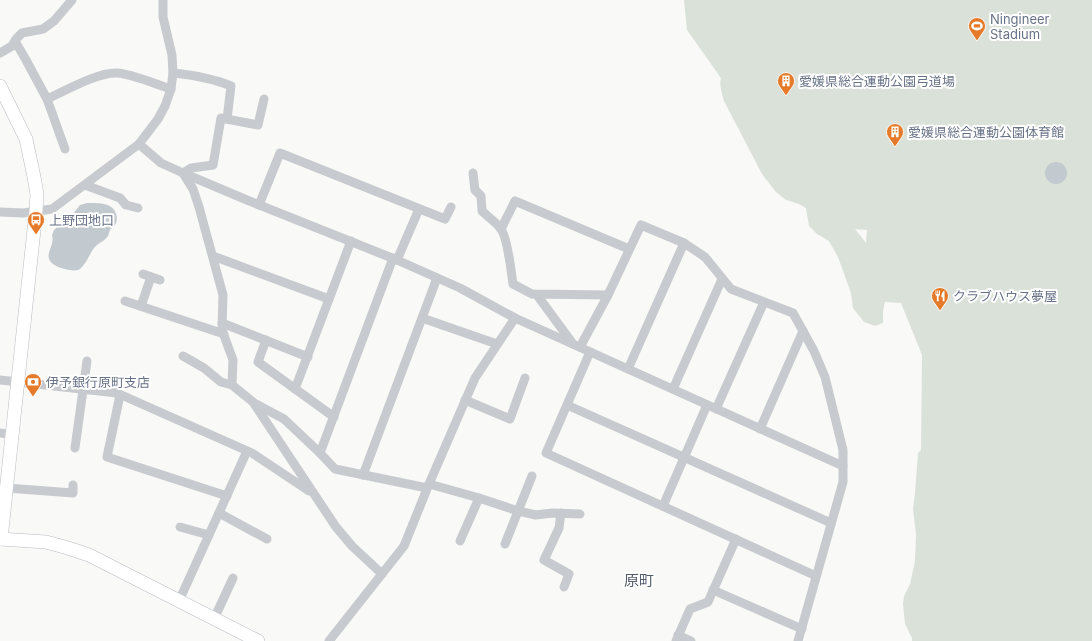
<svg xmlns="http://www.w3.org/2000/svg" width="1092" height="641" font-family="Inter,'Noto Sans JP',sans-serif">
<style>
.green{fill:#d9e1d8;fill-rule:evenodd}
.water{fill:#c2c9cf}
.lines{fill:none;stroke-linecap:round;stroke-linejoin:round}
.secondary-casing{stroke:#b9bcc3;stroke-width:14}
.street{stroke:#c7cace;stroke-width:9}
.secondary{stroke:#fff;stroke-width:13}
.labels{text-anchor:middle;stroke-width:4;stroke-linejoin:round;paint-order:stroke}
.poi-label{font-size:13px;fill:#687388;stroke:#fff;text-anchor:start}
.quarter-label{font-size:15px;fill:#565e6d;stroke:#fff}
</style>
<rect width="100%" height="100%" fill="#f9f9f7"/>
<!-- green -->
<path class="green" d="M684,0H1092V641H912V638L905,624L903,604L904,596L910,584L915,561L916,534L913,509L915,493L918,453L921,450L922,355L901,303L885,302L883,311V323L875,326L864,322L853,308L851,293L838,257L829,241L817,234L809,226L806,208L799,204L786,200L776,192L762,174L724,101C722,93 719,86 721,78L687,30ZM855,229L867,230L866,243Z"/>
<!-- water -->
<g class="water">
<circle cx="1056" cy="173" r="11"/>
<path d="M87,203C97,203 113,202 116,214C117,216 117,220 116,223C115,226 112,227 110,230C109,232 109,234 108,236C105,241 98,243 94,248C90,253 85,267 78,270C72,272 53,267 50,261C45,253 55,245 52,235L54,230L62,223L70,218L80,205Z"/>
</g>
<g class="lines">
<defs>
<g id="secondary">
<path d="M0,86L26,139L34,177L37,194L36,211L1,539"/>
<path d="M0,539L46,542L68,548L89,555L258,641"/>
</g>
</defs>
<!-- secondary casing -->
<use href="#secondary" class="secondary-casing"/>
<!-- street -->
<g class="street">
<path d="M15,41L26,60L47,99L65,149"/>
<path d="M0,53L12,46L16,39L22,33L43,29L54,21L72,0"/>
<path d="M173,73C193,75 212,78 231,86L227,119"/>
<path d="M47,99C65,91 98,72 117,73C133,74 155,84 171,89"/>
<path d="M139,144L161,163L183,173L247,200L397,260L460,288L515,318L843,466"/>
<path d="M183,173L193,189L199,207L223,295L222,330L233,360L232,385L253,402L336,527L352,546L382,574"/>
<path d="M183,173L191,168L213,165L221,118L258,125L264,99"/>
<path d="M473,173L475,190L481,196L482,211C488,217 496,222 501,229C508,239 511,271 513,284L532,294L608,295"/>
<path d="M85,185L120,198L126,205L138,208"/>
<path d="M259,205L280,153L445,219L451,207"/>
<path d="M0,212L23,213L52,209L139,144L158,119L165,106L171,89L173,73L172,55L163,17V0"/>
<path d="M501,229L515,201L629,249"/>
<path d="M213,256L329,299"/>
<path d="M397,260L419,209"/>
<path d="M143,274L160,280"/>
<path d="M537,295L573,344"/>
<path d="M125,301L224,334"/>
<path d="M141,306L151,277"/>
<path d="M422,318L497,344"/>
<path d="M222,323L308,357"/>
<path d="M266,340L258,362L334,417"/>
<path d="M580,347L608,295L641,225L684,243L705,257L731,289L793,313L814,351L825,377L843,450V482L798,641"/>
<path d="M590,352L546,453L816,576"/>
<path d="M183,356L204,368L221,382L232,385"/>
<path d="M628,369L684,243"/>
<path d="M0,380L117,393L252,453L309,491"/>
<path d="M295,389L351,241"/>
<path d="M673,389L722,279"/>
<path d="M120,395L107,457L227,496"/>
<path d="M465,400L510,419L525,378"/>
<path d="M254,403L284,419L320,453L335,469L427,488"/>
<path d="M567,405L831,523"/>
<path d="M716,409L764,302"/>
<path d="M760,429L803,331"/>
<path d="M0,433L13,435"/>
<path d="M75,448L87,361"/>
<path d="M320,453L393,258"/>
<path d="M363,475L437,278"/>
<path d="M429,484L479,498L518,511L536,515L552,513L580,514"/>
<path d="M7,488L73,493V485"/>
<path d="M663,506L707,405"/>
<path d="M219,513L267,539"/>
<path d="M561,513L559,528L544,560L569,574L564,587"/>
<path d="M180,527L209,535"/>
<path d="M460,541L479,498"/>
<path d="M505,544L532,476"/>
<path d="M713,590L802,629"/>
<path d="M179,601L247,451"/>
<path d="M214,619L233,578"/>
<path d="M678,635L691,641"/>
<path d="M329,641L404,546L429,484L475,378L515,318"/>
<path d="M676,641L690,609L708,602L736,539"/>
</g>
<!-- secondary -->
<use href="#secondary" class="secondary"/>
</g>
<!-- icons -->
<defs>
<symbol id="stadium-pin" viewBox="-11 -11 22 30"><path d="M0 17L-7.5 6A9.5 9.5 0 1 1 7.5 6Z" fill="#e57a2a" stroke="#fff"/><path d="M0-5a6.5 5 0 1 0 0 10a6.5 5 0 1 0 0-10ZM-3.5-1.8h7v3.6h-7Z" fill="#fff"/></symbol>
<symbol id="building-pin" viewBox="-11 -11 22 30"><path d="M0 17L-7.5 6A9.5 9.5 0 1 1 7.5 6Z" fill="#e57a2a" stroke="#fff"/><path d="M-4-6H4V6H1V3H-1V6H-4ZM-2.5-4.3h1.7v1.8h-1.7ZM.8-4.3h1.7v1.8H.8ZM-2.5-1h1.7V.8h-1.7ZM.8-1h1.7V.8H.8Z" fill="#fff"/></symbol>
<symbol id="bus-pin" viewBox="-11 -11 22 30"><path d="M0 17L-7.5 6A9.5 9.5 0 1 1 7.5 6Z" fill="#e57a2a" stroke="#fff"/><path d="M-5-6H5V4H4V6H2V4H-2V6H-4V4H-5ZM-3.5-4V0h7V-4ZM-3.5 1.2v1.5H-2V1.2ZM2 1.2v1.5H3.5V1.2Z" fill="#fff"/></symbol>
<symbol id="restaurant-pin" viewBox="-11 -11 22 30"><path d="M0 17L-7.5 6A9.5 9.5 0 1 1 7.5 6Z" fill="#e57a2a" stroke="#fff"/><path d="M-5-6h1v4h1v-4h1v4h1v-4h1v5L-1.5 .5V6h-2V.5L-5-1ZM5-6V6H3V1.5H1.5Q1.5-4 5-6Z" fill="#fff"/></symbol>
<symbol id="bank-pin" viewBox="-11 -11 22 30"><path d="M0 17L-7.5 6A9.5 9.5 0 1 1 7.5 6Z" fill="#e57a2a" stroke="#fff"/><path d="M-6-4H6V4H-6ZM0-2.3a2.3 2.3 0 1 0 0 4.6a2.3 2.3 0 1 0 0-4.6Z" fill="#fff"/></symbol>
</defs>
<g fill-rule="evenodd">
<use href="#stadium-pin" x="967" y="16" width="20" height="27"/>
<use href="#building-pin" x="776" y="71" width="20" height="27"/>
<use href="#building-pin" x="885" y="122" width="20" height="27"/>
<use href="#bus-pin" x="26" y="210" width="20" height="27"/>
<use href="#restaurant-pin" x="930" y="286" width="20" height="27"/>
<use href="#bank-pin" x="23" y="372" width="20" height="27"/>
</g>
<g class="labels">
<!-- poi labels -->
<g class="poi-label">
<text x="990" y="24">Ningineer<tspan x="990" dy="15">Stadium</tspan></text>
<text x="799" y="86">愛媛県総合運動公園弓道場</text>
<text x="908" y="137">愛媛県総合運動公園体育館</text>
<text x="49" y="225">上野団地口</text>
<text x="953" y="301">クラブハウス夢屋</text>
<text x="46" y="387">伊予銀行原町支店</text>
</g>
<!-- quarter labels -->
<g class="quarter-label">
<text x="639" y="586">原町</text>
</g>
</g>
</svg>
